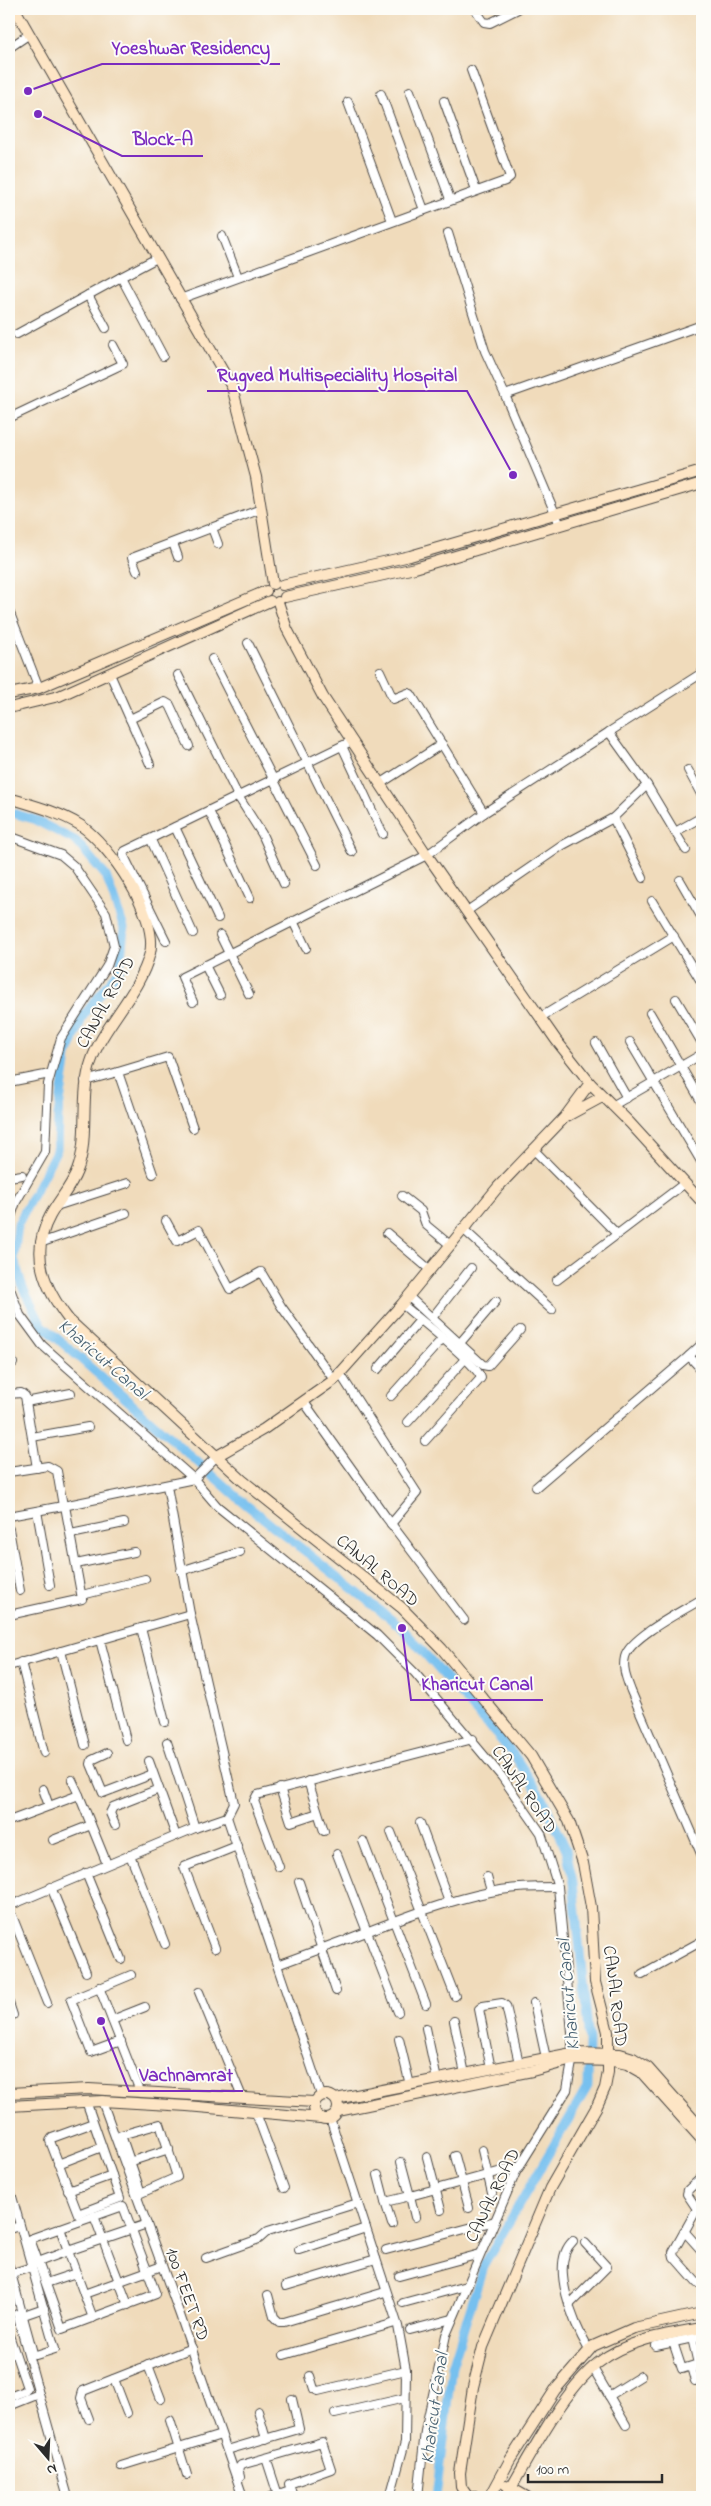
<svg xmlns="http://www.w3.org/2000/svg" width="711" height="2506" font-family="'Indie Flower',sans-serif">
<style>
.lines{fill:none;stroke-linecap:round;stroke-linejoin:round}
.canal{stroke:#76c0ef;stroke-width:9}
.street-casing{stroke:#494541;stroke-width:10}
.secondary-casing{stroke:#494541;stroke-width:12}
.street{stroke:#fff;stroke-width:8}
.secondary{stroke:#fde5c5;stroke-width:10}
.labels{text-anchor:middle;stroke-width:4;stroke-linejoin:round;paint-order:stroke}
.street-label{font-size:18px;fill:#2b2b2b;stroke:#fdfcf7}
.water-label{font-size:19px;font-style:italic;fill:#455f70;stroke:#fdfcf7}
.leader{fill:none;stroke:#7b2cbf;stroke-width:2}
.callout-dot{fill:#7b2cbf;stroke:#fdfcf7;stroke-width:2}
.callout-label{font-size:19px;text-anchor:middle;font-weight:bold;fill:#7b2cbf;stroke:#fdfcf7;stroke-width:4;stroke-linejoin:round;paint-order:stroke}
</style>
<rect width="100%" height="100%" fill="#fdfcf7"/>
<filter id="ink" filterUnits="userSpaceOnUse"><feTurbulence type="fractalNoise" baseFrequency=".02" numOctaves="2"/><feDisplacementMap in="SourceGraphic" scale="10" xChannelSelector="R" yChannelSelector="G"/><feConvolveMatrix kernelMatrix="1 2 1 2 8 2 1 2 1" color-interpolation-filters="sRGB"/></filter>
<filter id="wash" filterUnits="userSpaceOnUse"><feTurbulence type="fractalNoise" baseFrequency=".0096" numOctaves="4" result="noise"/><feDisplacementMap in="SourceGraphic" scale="20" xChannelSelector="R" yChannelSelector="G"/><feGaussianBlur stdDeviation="1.12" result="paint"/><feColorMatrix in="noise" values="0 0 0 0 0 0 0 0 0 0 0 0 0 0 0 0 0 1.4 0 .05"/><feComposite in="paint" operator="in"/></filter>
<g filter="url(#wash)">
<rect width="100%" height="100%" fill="#f0dbbb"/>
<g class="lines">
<!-- canal -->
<path class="canal" d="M9,812L33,819L76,841L106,876L124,928L120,969L83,1016L67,1056L58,1116L57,1149L18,1224L14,1258L23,1288L41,1324L244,1503L402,1628L514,1755L543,1799L566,1849L573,1882L589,2041L588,2086L483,2267L452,2366L436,2497"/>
</g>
</g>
<g filter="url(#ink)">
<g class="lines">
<defs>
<g id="street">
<path d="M475,9L484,22L490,23L518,9"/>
<path d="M9,48L28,35"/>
<path d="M410,91L450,199"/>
<path d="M381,94L424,210"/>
<path d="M444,101L476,190"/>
<path d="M348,102L392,221"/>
<path d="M448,233L485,351L505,395"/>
<path d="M222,236L238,277"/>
<path d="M157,258L121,277L163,356"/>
<path d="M88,295L106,328"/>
<path d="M180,299L505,181L510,177L471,70"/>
<path d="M17,334L121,277"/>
<path d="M9,418L123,364L113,345"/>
<path d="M560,525L505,395L702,325"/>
<path d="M212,528L218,544"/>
<path d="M173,543L178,557"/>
<path d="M137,571L132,558L261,509"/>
<path d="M9,611L39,688"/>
<path d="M248,643L352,852"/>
<path d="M212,659L317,865"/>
<path d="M380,671L393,699L408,693L411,694L484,813"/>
<path d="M110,674L150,764"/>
<path d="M178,675L238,796L262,834L284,884"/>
<path d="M130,719L165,702L170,705L189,746"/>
<path d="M342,746L383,834"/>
<path d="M688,770L702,796"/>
<path d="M380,784L442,744"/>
<path d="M647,785L675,832L702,817"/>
<path d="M209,811L250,898"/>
<path d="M613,818L643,878"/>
<path d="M175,827L218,918"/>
<path d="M675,832L686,850"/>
<path d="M9,836L61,855L74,866L106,913L114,946L107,966L61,1038L48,1084L45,1152L16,1202L9,1222"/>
<path d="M151,840L193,933"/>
<path d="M680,880L702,918"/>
<path d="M652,901L702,983"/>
<path d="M467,911L563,845L613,818L647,785L609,732L702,673"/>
<path d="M293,921L306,948"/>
<path d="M220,935L249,994"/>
<path d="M166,941L123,854L125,851L352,741"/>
<path d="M205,965L220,995"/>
<path d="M676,999L702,1043"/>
<path d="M193,1002L182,977L427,855L484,813L609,732"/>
<path d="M650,1013L702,1103"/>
<path d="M541,1017L674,936"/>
<path d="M630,1042L702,1163"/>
<path d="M596,1043L627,1098"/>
<path d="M85,1081L118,1072"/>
<path d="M9,1082L50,1074"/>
<path d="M612,1106L702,1054"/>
<path d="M533,1149L617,1234"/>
<path d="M153,1174L118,1072L168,1057L193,1128"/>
<path d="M9,1177L22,1175"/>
<path d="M402,1196L421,1211L426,1225L449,1244"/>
<path d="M56,1206L128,1183"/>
<path d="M166,1221L177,1241L199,1230L230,1289L261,1272L281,1306L334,1380"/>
<path d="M462,1228L552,1310"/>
<path d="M387,1233L429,1269"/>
<path d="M40,1243L126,1213"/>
<path d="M557,1280L685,1183"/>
<path d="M9,1286L20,1315L42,1345L194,1479L217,1506L377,1635L415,1673L502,1777L541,1833L558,1887L572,2032V2062L567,2090L516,2172L446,2335L425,2431L418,2497"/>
<path d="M408,1296L483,1365L488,1366L520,1330"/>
<path d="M402,1304C417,1318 477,1363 481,1378L425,1441"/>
<path d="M432,1318L471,1268"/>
<path d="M460,1343L496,1301"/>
<path d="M689,1356L702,1344"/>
<path d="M9,1363H13"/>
<path d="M378,1369L420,1320"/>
<path d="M339,1372L417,1493L391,1524"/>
<path d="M9,1394L21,1393L25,1396L37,1468"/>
<path d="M391,1396L442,1339"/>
<path d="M26,1402L71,1393"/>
<path d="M304,1402L386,1517L464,1620"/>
<path d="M408,1422L465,1359"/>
<path d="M32,1437L88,1427"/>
<path d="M9,1472L48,1466L57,1471L63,1506L194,1479L217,1456"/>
<path d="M167,1486L190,1614L234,1803L227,1817"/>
<path d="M536,1487L689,1356L702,1370"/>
<path d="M37,1511L50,1585"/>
<path d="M9,1516L63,1506"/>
<path d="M9,1529L20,1591"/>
<path d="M71,1534L124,1523"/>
<path d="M76,1564L134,1552"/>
<path d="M181,1571L240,1552"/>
<path d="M82,1595L145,1579"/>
<path d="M702,1599C684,1610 630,1637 625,1657C622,1669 627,1680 631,1691L702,1856"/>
<path d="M9,1615L82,1599L65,1506"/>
<path d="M141,1628L165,1722"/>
<path d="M100,1640L126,1740"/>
<path d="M61,1651L85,1745"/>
<path d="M21,1662L44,1753"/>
<path d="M9,1666L190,1614"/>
<path d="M167,1742L195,1828"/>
<path d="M107,1753L92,1760L91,1764L103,1793L153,1774"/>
<path d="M149,1761L176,1836"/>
<path d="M72,1780L79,1795"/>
<path d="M308,1781L324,1831"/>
<path d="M280,1788L291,1822L318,1813"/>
<path d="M43,1789L49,1806"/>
<path d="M9,1821L79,1795L107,1864"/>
<path d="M420,1823L449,1902"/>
<path d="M115,1825L110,1813L113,1807L159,1789"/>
<path d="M391,1832L455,1996"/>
<path d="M53,1840L91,1825"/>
<path d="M363,1841L426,2004"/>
<path d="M337,1854L398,2012"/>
<path d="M130,1855L165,1944"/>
<path d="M279,1867L254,1801L257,1795L473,1739"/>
<path d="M86,1873L121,1959"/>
<path d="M487,1877L491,1891"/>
<path d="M299,1882L336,1991"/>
<path d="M51,1887L86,1972"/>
<path d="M9,1906L195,1828L227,1817L321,2095"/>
<path d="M9,1908L47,2003"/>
<path d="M348,1939C395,1921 441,1902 490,1892C512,1887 536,1887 558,1887"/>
<path d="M215,1948L184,1867L237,1846"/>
<path d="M277,1965L342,1941"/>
<path d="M642,1974L702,1941"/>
<path d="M99,1987L140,2091"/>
<path d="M199,1992L242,2097"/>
<path d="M9,2003L13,2015"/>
<path d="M534,2003L546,2058"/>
<path d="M112,2020L145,2007"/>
<path d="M454,2021L465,2074"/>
<path d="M426,2028L437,2080"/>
<path d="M399,2039L410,2085"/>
<path d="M121,2041L91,2052L71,2000L131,1975"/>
<path d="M491,2069L479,2009L483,2006L502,2003L506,2006L519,2063"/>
<path d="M86,2101L120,2198L78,2214L50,2141L52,2138L93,2123"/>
<path d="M102,2101L180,2315L243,2497"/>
<path d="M256,2113L284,2188"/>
<path d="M330,2118L398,2326L406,2370L405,2442L390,2497"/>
<path d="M160,2124L177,2177L141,2193L121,2135Z"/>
<path d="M482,2150L492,2193"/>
<path d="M455,2156L469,2208"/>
<path d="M427,2157L441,2210"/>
<path d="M126,2163L169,2149"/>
<path d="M58,2164L102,2147"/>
<path d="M378,2175L385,2202"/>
<path d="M9,2186L55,2349L36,2355L33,2353L9,2266"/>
<path d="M68,2191L112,2175"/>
<path d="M123,2206L156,2294L62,2329L30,2239Z"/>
<path d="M94,2216L128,2305"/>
<path d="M415,2217L410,2196L520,2166"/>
<path d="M147,2224L68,2251L84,2294L162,2266"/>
<path d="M392,2224L385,2202L410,2196L401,2162"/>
<path d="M9,2229L20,2226"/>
<path d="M684,2231L702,2251"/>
<path d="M573,2241C548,2264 575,2326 589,2350"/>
<path d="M299,2250L366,2228"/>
<path d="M386,2250L495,2221"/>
<path d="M206,2258L259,2239L268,2231L358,2203"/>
<path d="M38,2262L68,2251L60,2228"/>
<path d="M9,2274L32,2267"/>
<path d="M399,2276L480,2254"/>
<path d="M46,2283L76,2273"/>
<path d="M697,2283L674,2257L673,2252L697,2209L687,2194L688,2190L702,2177"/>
<path d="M286,2286L376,2259"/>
<path d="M84,2294L93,2318"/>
<path d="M268,2295L274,2317L279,2322H284L385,2292"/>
<path d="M403,2303L466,2286"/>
<path d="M569,2305L607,2267L585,2243"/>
<path d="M17,2314L39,2394"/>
<path d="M18,2317L44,2308"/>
<path d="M410,2330L452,2319"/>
<path d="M9,2335L27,2388L25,2391L9,2397"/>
<path d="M673,2342L682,2369L698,2364L692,2338"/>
<path d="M656,2346L702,2336"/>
<path d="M284,2355L395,2323"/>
<path d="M148,2365L161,2399"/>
<path d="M691,2367L695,2381"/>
<path d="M593,2368L626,2425"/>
<path d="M310,2376L314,2389L318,2391L406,2370"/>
<path d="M114,2379L127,2413"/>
<path d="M609,2396L641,2376"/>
<path d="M9,2406L39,2394L68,2497"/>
<path d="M258,2411L266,2439"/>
<path d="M335,2414L405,2398"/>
<path d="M89,2419L81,2398L83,2391L192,2348"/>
<path d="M170,2420L187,2475"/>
<path d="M227,2450L299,2429L292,2399"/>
<path d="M266,2458L278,2495"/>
<path d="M121,2466L221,2435"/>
<path d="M240,2477L238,2469L241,2465L322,2442L331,2469L289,2484L293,2497"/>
<path d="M270,2497L290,2490"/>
</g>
<g id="secondary">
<path d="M15,9L232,387L256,477L273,584"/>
<path d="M282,585L410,556L702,471"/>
<path d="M285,597L415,568L702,483"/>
<path d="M278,602L287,629L323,697L427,855L556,1040L590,1083L630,1123L702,1202"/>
<path d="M9,694L39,688L266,591"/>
<path d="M9,708L59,696L270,601"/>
<path d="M9,798C32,805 59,812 80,825C109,844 159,916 150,953C139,995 103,1025 91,1062C79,1097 90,1138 77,1171C71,1187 58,1201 50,1216C29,1254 45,1289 69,1320L242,1480L402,1608L442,1649L531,1756L569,1821L583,1863L591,1907L595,1982L608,2032V2072L605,2088L597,2106L550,2188L483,2347L473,2387L460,2473L461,2487L468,2497"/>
<path d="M567,1116L602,1097"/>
<path d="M217,1456L264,1429L334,1380L402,1304L498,1187L564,1118L590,1083"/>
<path d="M9,2093L89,2089L314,2102"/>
<circle cx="326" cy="2107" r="12"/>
<path d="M336,2099L572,2053L620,2054L633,2058L648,2068L702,2129"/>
<path d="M9,2106L102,2101L187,2106L320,2118"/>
<path d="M338,2111L532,2071L572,2060L613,2061L627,2064L641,2072L702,2140"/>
<path d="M506,2485L527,2497"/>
<path d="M473,2497H493"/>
<path d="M490,2497L510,2460L555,2390L593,2346L634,2328L702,2313"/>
<path d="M506,2497C529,2457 563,2391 598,2363C627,2340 667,2334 702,2328"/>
</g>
</defs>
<!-- street casing -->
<use href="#street" class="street-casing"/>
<!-- secondary casing -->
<use href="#secondary" class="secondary-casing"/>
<!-- street -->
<use href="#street" class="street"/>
<!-- secondary -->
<use href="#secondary" class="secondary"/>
</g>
</g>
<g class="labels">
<!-- street labels -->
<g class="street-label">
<text transform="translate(105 1002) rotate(-61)" y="6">CANAL ROAD</text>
<text transform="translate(378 1570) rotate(40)" y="6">CANAL ROAD</text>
<text transform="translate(525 1789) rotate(56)" y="6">CANAL ROAD</text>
<text transform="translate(616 1996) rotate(83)" y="6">CANAL ROAD</text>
<text transform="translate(492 2195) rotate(-64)" y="6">CANAL ROAD</text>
<text transform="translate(188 2294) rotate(70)" y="6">100 FEET RD</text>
</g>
<!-- water labels -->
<g class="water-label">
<text transform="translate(104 1358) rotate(41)" y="7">Kharicut Canal</text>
<text transform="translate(567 1995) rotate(-95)" y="7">Kharicut Canal</text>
<text transform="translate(433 2408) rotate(-82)" y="7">Kharicut Canal</text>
</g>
</g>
<!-- callouts -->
<path class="leader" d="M28 91L102 64H280M38 114L122 156H203M513 475L467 391H207M402 1628L411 1700H543M101 2021L129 2091H243"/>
<g class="callout-dot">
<circle cx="28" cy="91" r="5"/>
<circle cx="38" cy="114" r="5"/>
<circle cx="513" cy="475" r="5"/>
<circle cx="402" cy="1628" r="5"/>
<circle cx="101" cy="2021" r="5"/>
</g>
<g class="callout-label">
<text x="191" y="54">Yoeshwar Residency</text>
<text x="163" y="145">Block-A</text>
<text x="337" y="381">Rugved Multispeciality Hospital</text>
<text x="477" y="1690">Kharicut Canal</text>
<text x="186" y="2081">Vachnamrat</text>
</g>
<!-- margin -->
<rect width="711" height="2506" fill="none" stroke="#fdfcf7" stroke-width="30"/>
<!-- north arrow -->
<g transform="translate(48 2458) rotate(161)" stroke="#fdfcf7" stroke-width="4" paint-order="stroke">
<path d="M0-4L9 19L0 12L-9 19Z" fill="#2b2b2b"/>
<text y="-8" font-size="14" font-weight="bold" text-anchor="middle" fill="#2b2b2b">N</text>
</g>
<!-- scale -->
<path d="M528 2474v8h134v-8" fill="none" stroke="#2b2b2b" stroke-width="2.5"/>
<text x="536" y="2474" font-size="15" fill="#2b2b2b" stroke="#fdfcf7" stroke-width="4" paint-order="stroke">100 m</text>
</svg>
